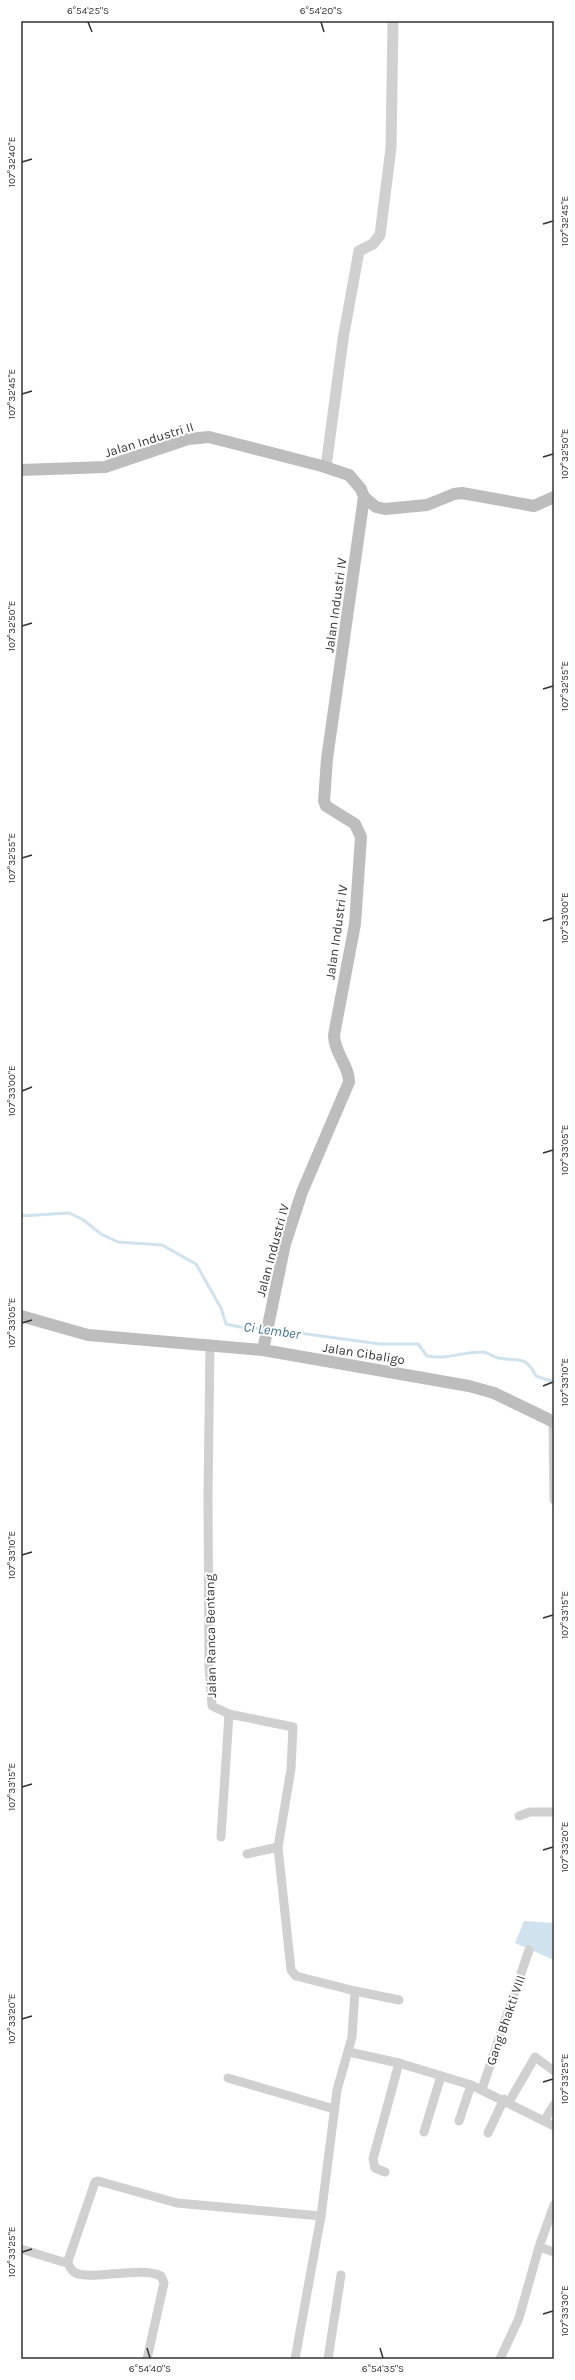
<svg xmlns="http://www.w3.org/2000/svg" width="575" height="2380" font-family="Karla,sans-serif">
<style>
.water{fill:#cfe2ee}
.lines{fill:none;stroke-linecap:round;stroke-linejoin:round}
.stream{stroke:#cfe2ee;stroke-width:3}
.minor{stroke:#d0d0d0;stroke-width:9}
.tertiary{stroke:#d0d0d0;stroke-width:11}
.secondary{stroke:#bdbdbd;stroke-width:12}
.ticks{fill:none;stroke:#333;stroke-width:1.5}
.labels{text-anchor:middle;stroke-width:4;stroke-linejoin:round;paint-order:stroke}
.street-label{font-size:13px;fill:#333;stroke:#fff}
.water-label{font-size:14px;font-style:italic;fill:#3f7597;stroke:#fff}
.neatline{fill:none;stroke:#333;stroke-width:1.5}
.ticks-label{font-size:10px;text-anchor:middle;fill:#333}
</style>
<rect width="100%" height="100%" fill="#fff"/>
<!-- water -->
<path class="water" d="M524,1921L554,1923V1960L515,1943Z"/>
<g class="lines">
<!-- stream -->
<g class="stream">
<path d="M21,1216L69,1213L82,1219L101,1234L118,1242L162,1245L196,1264L221,1308L226,1324L240,1327L264,1329"/>
<path d="M270,1329L380,1344H418L427,1356C446,1360 462,1352 481,1352C488,1351 492,1357 498,1358C518,1362 525,1354 536,1376L554,1382"/>
</g>
<!-- minor -->
<g class="minor">
<path d="M210,1344L208,1496L209,1666L212,1706L229,1714L293,1727L291,1769L278,1847L291,1970L296,1976L355,1991L352,2037L337,2090L321,2216L295,2359"/>
<path d="M553,1421L554,1500"/>
<path d="M519,1816L530,1812H554"/>
<path d="M221,1837L229,1714"/>
<path d="M247,1854L278,1847"/>
<path d="M355,1991L399,2000"/>
<path d="M349,2052L399,2063L471,2085L554,2126"/>
<path d="M228,2078L334,2109"/>
<path d="M482,2089L529,1950"/>
<path d="M509,2102L535,2057L554,2071"/>
<path d="M459,2121L471,2085"/>
<path d="M544,2121L554,2105"/>
<path d="M424,2132L441,2076"/>
<path d="M488,2133L504,2099"/>
<path d="M385,2172L375,2168L373,2159L399,2063"/>
<path d="M539,2247L554,2252"/>
<path d="M21,2249L63,2262L68,2261L95,2182L98,2181L177,2203L321,2216"/>
<path d="M67,2262C69,2265 71,2270 74,2272C88,2282 141,2265 161,2276L164,2283L147,2359"/>
<path d="M328,2359L341,2275"/>
<path d="M500,2359L519,2318L539,2247L554,2205"/>
</g>
<!-- tertiary -->
<path class="tertiary" d="M326,467L343,339L359,251L373,244L380,235L391,148L393,21"/>
<!-- secondary -->
<g class="secondary">
<path d="M21,470L105,467L188,439L209,437L322,466L349,475L361,489L364,497L376,507L385,509L427,505L454,494L462,493L534,506L554,497"/>
<path d="M21,1316L88,1335L263,1350L469,1386L494,1393L554,1422"/>
<path d="M263,1350L285,1244L302,1192L349,1082C349,1065 334,1053 334,1035L355,924L361,837L355,824L326,806L324,801L327,759L364,497"/>
</g>
</g>
<!-- ticks -->
<path class="ticks" d="M88,22L92,32M321,22L324,32M22,162L32,159M543,224L553,221M22,394L32,391M543,457L553,454M22,626L32,623M543,689L553,686M22,858L32,855M543,921L553,918M22,1091L32,1087M543,1153L553,1150M22,1323L32,1320M543,1386L553,1382M22,1555L32,1552M543,1618L553,1615M22,1787L32,1784M543,1850L553,1847M22,2019L32,2016M543,2082L553,2079M22,2252L32,2249M543,2314L553,2311M147,2348L150,2358M380,2348L383,2358"/>
<g class="labels">
<!-- street labels -->
<g class="street-label">
<text transform="translate(149 439) rotate(-17)" y="5">Jalan Industri II</text>
<text transform="translate(335 605) rotate(-82)" y="5">Jalan Industri IV</text>
<text transform="translate(336 932) rotate(-82)" y="5">Jalan Industri IV</text>
<text transform="translate(272 1250) rotate(-75)" y="5">Jalan Industri IV</text>
<text transform="translate(364 1353) rotate(9)" y="5">Jalan Cibaligo</text>
<text transform="translate(210 1636) rotate(-91)" y="5">Jalan Ranca Bentang</text>
<text transform="translate(505 2020) rotate(-71)" y="5">Gang Bhakti VIII</text>
</g>
<!-- water labels -->
<g class="water-label">
<text transform="translate(272 1330) rotate(8)" y="5">Ci Lember</text>
</g>
</g>
<!-- border -->
<rect width="575" height="2380" fill="none" stroke="#ffffff" stroke-width="44"/>
<rect x="22" y="22" width="531" height="2336" class="neatline"/>
<g class="ticks-label">
<text x="88" y="14">6°54'25"S</text>
<text x="321" y="14">6°54'20"S</text>
<text transform="translate(11 162) rotate(-90)" y="4">107°32'40"E</text>
<text transform="translate(564 221) rotate(-90)" y="4">107°32'45"E</text>
<text transform="translate(11 394) rotate(-90)" y="4">107°32'45"E</text>
<text transform="translate(564 454) rotate(-90)" y="4">107°32'50"E</text>
<text transform="translate(11 626) rotate(-90)" y="4">107°32'50"E</text>
<text transform="translate(564 686) rotate(-90)" y="4">107°32'55"E</text>
<text transform="translate(11 858) rotate(-90)" y="4">107°32'55"E</text>
<text transform="translate(564 918) rotate(-90)" y="4">107°33'00"E</text>
<text transform="translate(11 1091) rotate(-90)" y="4">107°33'00"E</text>
<text transform="translate(564 1150) rotate(-90)" y="4">107°33'05"E</text>
<text transform="translate(11 1323) rotate(-90)" y="4">107°33'05"E</text>
<text transform="translate(564 1382) rotate(-90)" y="4">107°33'10"E</text>
<text transform="translate(11 1555) rotate(-90)" y="4">107°33'10"E</text>
<text transform="translate(564 1615) rotate(-90)" y="4">107°33'15"E</text>
<text transform="translate(11 1787) rotate(-90)" y="4">107°33'15"E</text>
<text transform="translate(564 1847) rotate(-90)" y="4">107°33'20"E</text>
<text transform="translate(11 2019) rotate(-90)" y="4">107°33'20"E</text>
<text transform="translate(564 2079) rotate(-90)" y="4">107°33'25"E</text>
<text transform="translate(11 2252) rotate(-90)" y="4">107°33'25"E</text>
<text transform="translate(564 2311) rotate(-90)" y="4">107°33'30"E</text>
<text x="150" y="2372">6°54'40"S</text>
<text x="383" y="2372">6°54'35"S</text>
</g>
</svg>
